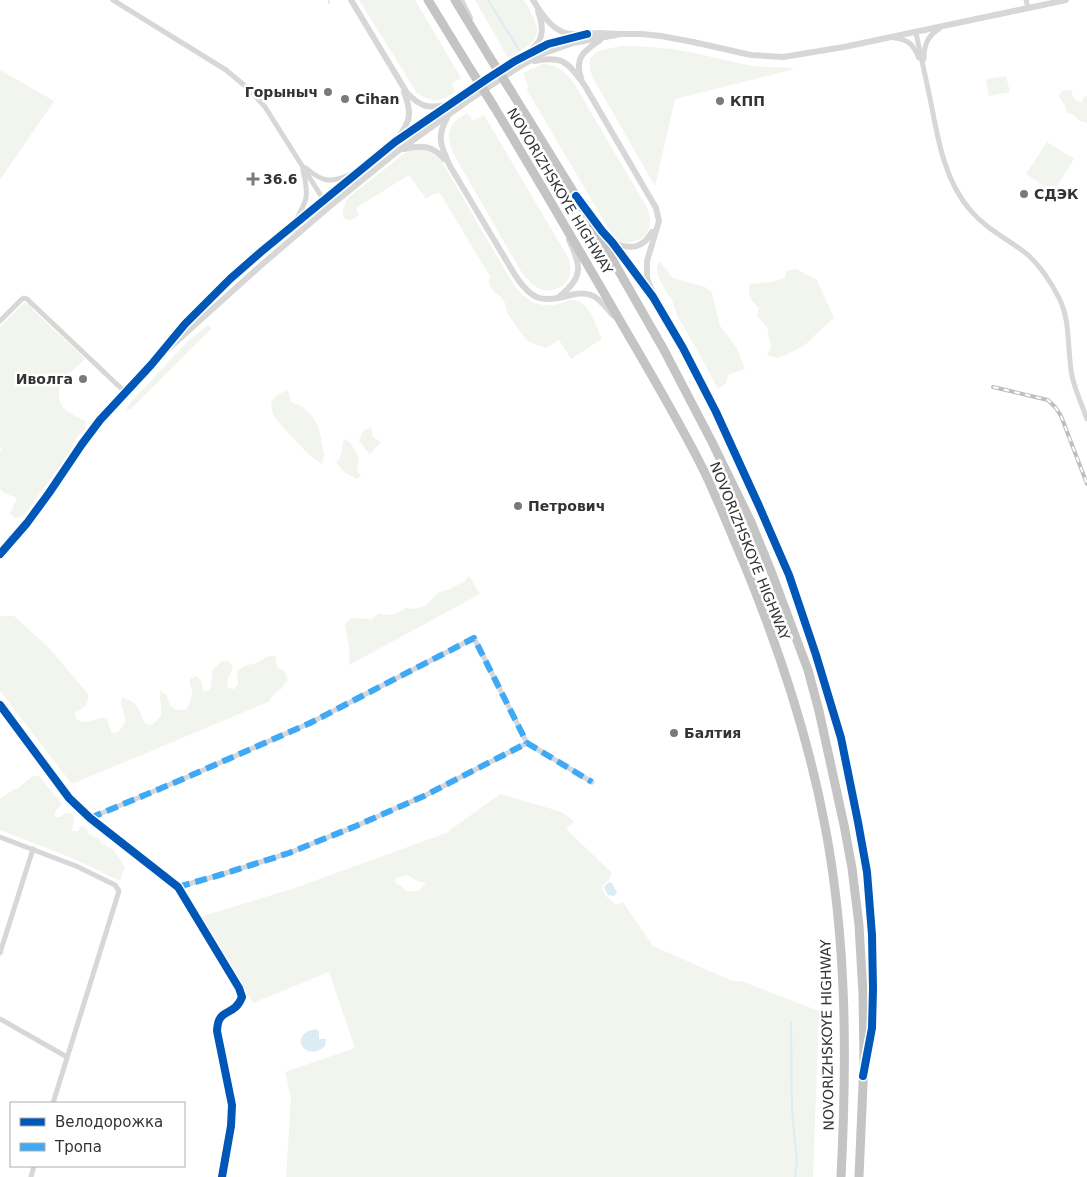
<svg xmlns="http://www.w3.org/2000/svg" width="1087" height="1177" font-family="'DejaVu Sans',sans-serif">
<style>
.green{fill:#f1f5ed;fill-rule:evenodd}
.water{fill:#dcecf4}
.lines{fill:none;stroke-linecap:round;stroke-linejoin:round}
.stream{stroke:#dcecf4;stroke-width:2}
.minor{stroke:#d7d7d7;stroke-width:5}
.tertiary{stroke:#d7d7d7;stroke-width:6}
.motorway{stroke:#c4c4c4;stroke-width:9}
.rail-casing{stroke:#bebebe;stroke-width:4}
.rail{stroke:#fff;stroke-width:2;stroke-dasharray:5.5;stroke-linecap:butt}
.motorway-bridge{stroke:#c4c4c4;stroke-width:9}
.quiet{stroke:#3fa9f5;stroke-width:6;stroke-dasharray:12 6;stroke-linecap:butt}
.cycleway-casing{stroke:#fff;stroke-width:11}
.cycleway{stroke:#0057b8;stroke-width:8}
.poi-dot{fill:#7a7a7a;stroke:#fff;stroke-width:2}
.labels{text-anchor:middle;stroke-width:5;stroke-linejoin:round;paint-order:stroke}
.poi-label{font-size:14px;font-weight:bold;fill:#333;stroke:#fff;text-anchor:start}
.street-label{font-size:14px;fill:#333;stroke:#fff}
</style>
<rect width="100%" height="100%" fill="#fff"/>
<!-- green -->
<g class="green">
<path d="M359,0H415L461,78L452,84L455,92C440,102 432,103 417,93Z"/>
<path d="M475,0H524C544,34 542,39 508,58Z"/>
<path d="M622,46C639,46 656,47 672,49C699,53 726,61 753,66C766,68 782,66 795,69L675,99L655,186L593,78C582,51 600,50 622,46Z"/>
<path d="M543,64C558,65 562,70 572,80L647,208C648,211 650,216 650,220C651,235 636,245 622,242C621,241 615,238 614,238L527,90L528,85L523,73Z"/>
<path d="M0,70L54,101L0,180Z"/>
<path d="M1006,76L1010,92L989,96L986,79Z"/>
<path d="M1064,90H1071L1074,99L1081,103L1084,97L1087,96V123L1080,121L1072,114L1067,113L1066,111L1065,105L1059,97L1060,93Z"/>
<path d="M467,113L473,121L484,115L569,259C573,275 569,286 552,290C549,290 544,291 540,289C533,286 528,279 522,273L453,153C445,132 448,124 467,113Z"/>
<path d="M1047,142L1074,159L1053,192L1026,174Z"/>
<path d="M416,149C428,149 434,154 442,162L513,284C523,297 534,307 552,305C564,304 573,294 584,305C593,314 597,328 602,339L571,359L559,340L546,348C541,346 533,344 528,341C523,336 510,319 507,312C506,309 506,304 504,301C499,292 492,295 488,280L491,278L440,193L433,194L426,199L409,175L356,208L359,215C354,219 349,223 343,217C343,209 344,204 349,197L404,154L410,151Z"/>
<path d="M659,261L673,278L705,287L712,293L720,326L737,348L745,369L729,374L726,383L718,389L702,359L677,315L672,300L665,290L658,276L657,266Z"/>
<path d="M796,269L817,280L834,318L819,331L805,345L796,350L778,358L767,355L771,346L767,327L757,316L759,308C751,300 748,297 749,285C761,282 773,283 785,278L786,271Z"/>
<path d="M24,303L30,304L33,310L85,359C74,370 57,380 59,397C60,404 62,407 67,411C73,414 78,419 85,420C87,431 83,430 77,437C74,442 71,447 70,452L25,514L21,517L15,518L10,514L17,498L4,493L0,489V452L2,449L0,447V327Z"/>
<path d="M208,325L212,328L131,409L126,410L129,404L188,341Z"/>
<path d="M288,390L291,402L303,407L312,416L319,428L324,456L322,464L308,454L282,426L273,415L271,402L277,395Z"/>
<path d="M371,427L373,437L381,442L370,454L364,448L359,440L363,431Z"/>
<path d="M344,439L350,442L359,458L357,471L361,476L357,479L344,472L336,462C344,454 341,449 344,439Z"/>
<path d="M469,576L480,594L349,665C351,651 347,639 345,624L352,618L371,619L379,614L388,615L398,613L406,608L416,609L425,606L439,592L448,590L465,581Z"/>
<path d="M0,616H14L50,649L88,694V699L86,706L75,712V718C83,725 93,721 102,717L108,720L109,726L112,733L118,732C120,729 124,725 125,722C127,713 119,707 122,698C141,702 137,711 146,724L152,725L161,716C162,707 159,700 160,691L166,694L170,706C176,710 180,711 187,709C189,704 193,697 192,691C191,686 189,685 190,679L196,676L201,680L204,692L210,690L212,677V670L222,661H228L233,666C231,676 225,678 228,688L234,689L238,684L237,672C244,664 247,666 256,663C264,660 266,655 276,656V662L278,668L284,671L288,680L284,684L281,689L276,692L268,702L72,784L0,691Z"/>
<path d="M33,776H39L62,804L55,811V817H61L65,813H71L74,818L72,831H78L81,826L87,828L88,834L99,839L102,844L113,849L125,867L120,880H118L77,860L0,830V799L13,790L19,788L26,781Z"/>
<path d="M500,794L562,812L574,822L566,829L612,873L609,880L603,885L602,889L606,896L616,905L623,902L653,946L732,981H741L819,1011L813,1177H286L291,1097L285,1072L355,1048L329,972L253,1003L227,959L200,917L295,888L446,833ZM407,875L417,881L426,883L418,891H406L402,886L396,884L395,878Z"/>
</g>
<!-- water -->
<g class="water">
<path d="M609,882L612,883L617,893L614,896L608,895L604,887Z"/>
<path d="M316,1029L319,1032V1039H326L325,1046C306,1064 286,1034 316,1029Z"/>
</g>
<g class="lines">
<!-- stream -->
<g class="stream">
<path d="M329,0V3"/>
<path d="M488,0L519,50"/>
<path d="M791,1022L792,1110L797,1161L795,1177"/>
</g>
<!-- minor -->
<g class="minor">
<path d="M113,0L226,70L250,90L265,107L325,202"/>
<path d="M1026,0L1028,8"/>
<path d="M916,33C921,56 926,79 931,103C938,140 945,182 971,211C987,230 1010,240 1028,255C1041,267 1051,282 1059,298C1071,321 1067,351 1072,376C1075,390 1082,405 1087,419"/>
<path d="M895,38C910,40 913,45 919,58"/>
<path d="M924,59C924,46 927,36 939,29"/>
<path d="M306,168C326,186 334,181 357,172"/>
<path d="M294,223C308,200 309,196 303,170"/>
<path d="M0,321L22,299L24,298L27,299L125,392"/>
<path d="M0,705L69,798L90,818L178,887L239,988L242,997C234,1018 218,1006 217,1031L232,1105L231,1126L222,1177"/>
<path d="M90,818L183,779L310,723L474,638L527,743"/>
<path d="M0,837L76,866L115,885L119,891L53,1103"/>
<path d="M178,887L223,874L289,853L356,826L424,796L527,743L592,782"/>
<path d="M0,953L33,849"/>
<path d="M0,1019L67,1057"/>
<path d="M31,1177L34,1166"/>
</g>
<!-- tertiary -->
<g class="tertiary">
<path d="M351,0L407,93C420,106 427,109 445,105"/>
<path d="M461,0L470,18"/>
<path d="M533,0C542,15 555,35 574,34"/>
<path d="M584,34L599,33L621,34H642L661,36L693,42L751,55L783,57L844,47L1066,0"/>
<path d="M532,49C545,39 543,25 538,11"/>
<path d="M534,61C564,55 568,63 585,86L656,208L659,221L647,261V278L652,291"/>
<path d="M581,78C574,58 584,51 600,40"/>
<path d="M447,118C436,137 441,147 450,166L515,275C532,301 542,303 571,295C578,293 585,293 591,295C600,298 607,309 614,316"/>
<path d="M398,138C411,120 412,113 404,92"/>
<path d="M404,149C421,145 432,145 444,159"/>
<path d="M594,221L602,231L612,242L653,297L683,348L716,412L759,506L789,575L816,655L841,738L858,822L867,872L872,935L873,989L872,1028L867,1060"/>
<path d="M614,243C631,250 643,248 652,232"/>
<path d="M560,296C584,277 581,265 569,240"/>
<path d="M167,350L258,268L329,207L398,151L469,100L519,67L542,54L573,43L621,34"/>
<path d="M0,554L27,523L49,493L82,444L100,420L151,365L185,324L230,279L262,251L395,142L487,79L515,61L548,44L587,34"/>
</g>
<!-- motorway -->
<g class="motorway">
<path d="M428,0L471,70"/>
<path d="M455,0L489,56"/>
<path d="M511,91L576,196L664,350L712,442L751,522L771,571L808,670L819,711L844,825L852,868L859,925L863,994L864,1061L859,1177"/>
<path d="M493,105C536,176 578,248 619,319C648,369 678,419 704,471C718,500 730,531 743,561C778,646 808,735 825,826C847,941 847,1060 841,1177"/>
</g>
<defs>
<path id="rail" d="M993,387L1048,400L1056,408L1061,416L1087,484"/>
</defs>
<!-- rail casing -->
<use href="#rail" class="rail-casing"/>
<!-- rail -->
<use href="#rail" class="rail"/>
<!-- motorway-bridge -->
<g class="motorway-bridge">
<path d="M489,56L511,91"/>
<path d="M471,70L493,105"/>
</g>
<!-- quiet -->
<g class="quiet">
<path d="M90,818L183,779L310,723L474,638L527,743"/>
<path d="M178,887L223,874L289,853L356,826L424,796L527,743L592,782"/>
</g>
<defs>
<g id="cycleway">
<path d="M576,196L602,231L612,242L653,297L683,348L716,412L759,506L789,575L816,655L841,738L858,822L867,872L872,935L873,989L872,1028L863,1076"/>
<path d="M0,554L27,523L49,493L82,444L100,420L151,365L185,324L230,279L262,251L395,142L487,79L515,61L548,44L587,34"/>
<path d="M0,705L69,798L90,818L178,887L239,988L242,997C234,1018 218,1006 217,1031L232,1105L231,1126L222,1177"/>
</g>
</defs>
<!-- cycleway casing -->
<use href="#cycleway" class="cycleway-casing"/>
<!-- cycleway -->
<use href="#cycleway" class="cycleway"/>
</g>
<!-- markers -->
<g class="poi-dot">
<circle cx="328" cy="92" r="5"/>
<circle cx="345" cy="99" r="5"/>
<circle cx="720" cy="101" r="5"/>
<path d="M250.5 171.5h5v5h5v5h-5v5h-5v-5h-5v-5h5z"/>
<circle cx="1024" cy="194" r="5"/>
<circle cx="83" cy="379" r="5"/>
<circle cx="518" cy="506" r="5"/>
<circle cx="674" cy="733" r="5"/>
</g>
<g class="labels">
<!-- poi labels -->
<g class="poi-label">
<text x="318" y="97" text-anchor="end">Горыныч</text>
<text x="355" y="104">Cihan</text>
<text x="730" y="106">КПП</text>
<text x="263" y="184">36.6</text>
<text x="1034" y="199">СДЭК</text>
<text x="73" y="384" text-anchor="end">Иволга</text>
<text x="528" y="511">Петрович</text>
<text x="684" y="738">Балтия</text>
</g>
<!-- street labels -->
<g class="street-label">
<text transform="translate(560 191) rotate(59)" y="5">NOVORIZHSKOYE HIGHWAY</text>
<text transform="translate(750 551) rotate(68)" y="5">NOVORIZHSKOYE HIGHWAY</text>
<text transform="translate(827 1035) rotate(-91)" y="5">NOVORIZHSKOYE HIGHWAY</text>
</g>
</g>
<!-- legend -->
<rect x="10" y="1102" width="175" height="65" fill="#ffffff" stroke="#adadad"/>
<rect x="20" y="1118" width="25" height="8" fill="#0057b8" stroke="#adadad"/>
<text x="55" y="1127" font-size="15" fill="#333333">Велодорожка</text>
<rect x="20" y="1143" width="25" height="8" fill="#3fa9f5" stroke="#adadad"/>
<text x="55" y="1152" font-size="15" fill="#333333">Тропа</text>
</svg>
